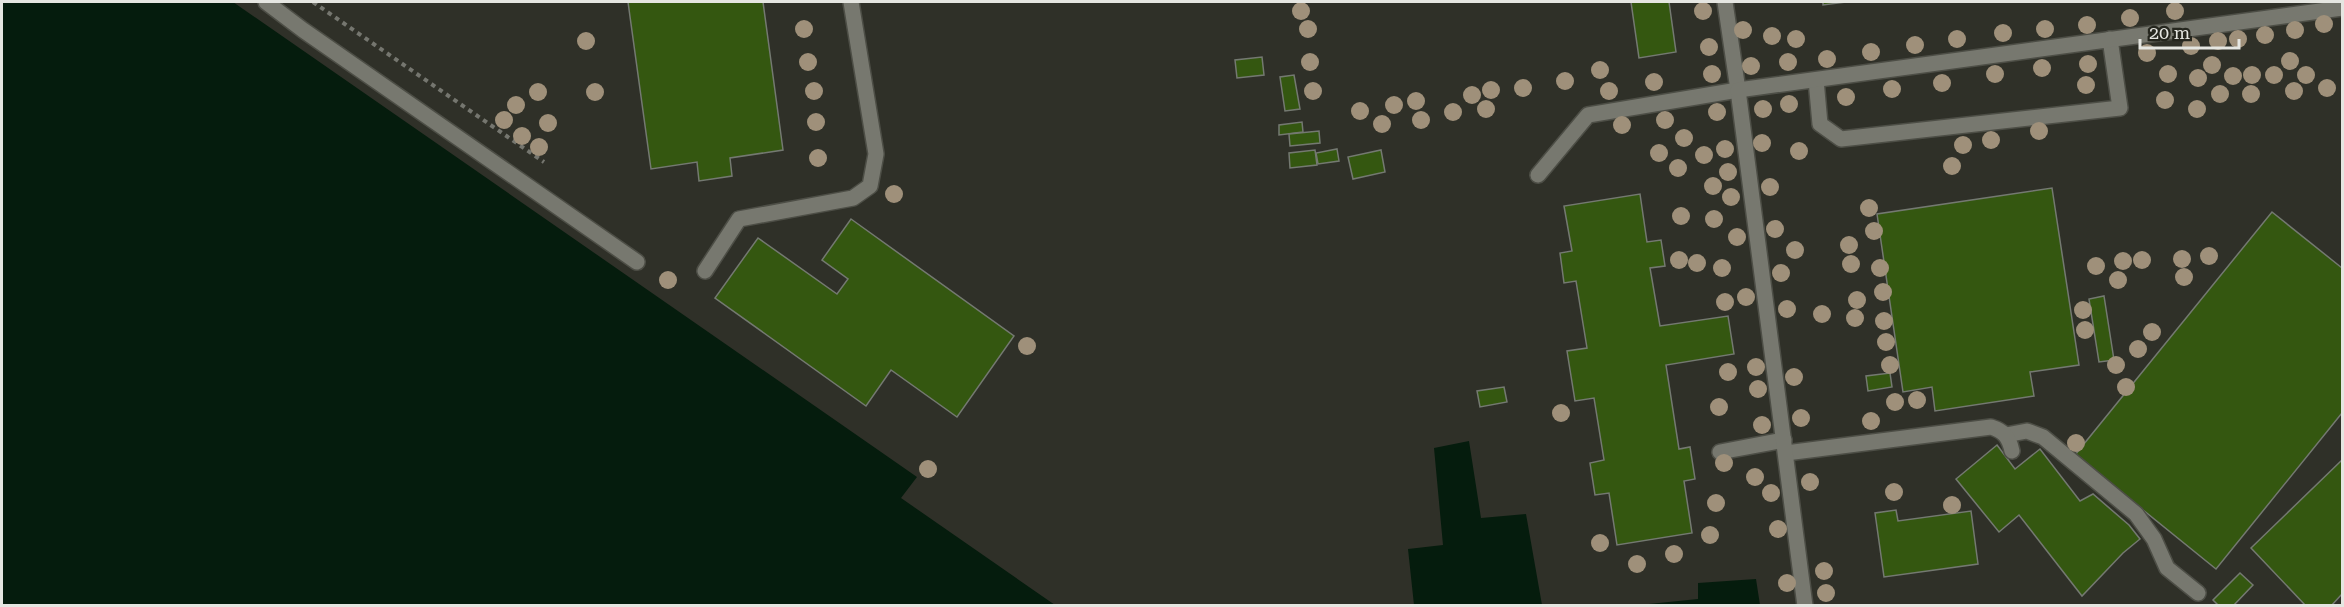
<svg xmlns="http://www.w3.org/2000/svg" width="2344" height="607" font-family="'Roboto Serif',serif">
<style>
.water{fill:#051c0d}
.building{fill:#345710;stroke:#747971;stroke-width:1.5}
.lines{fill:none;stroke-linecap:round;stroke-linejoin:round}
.minor-casing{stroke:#4d4e46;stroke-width:18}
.path{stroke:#75766f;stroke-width:4;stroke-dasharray:4.5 4.5;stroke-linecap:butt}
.minor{stroke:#77786f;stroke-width:15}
.tree{fill:#9f907a}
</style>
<rect width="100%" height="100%" fill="#2f3028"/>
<!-- water -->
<g class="water">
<path d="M2,2H233L917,477L901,498L1055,605H2Z"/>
<path d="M1469,441L1481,518L1526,514L1542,605H1414L1408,549L1443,545L1434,448Z"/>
<path d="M1756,579L1760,605H1639L1698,599V583Z"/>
</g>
<!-- building -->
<g class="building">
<path d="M628,2H763L783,150L730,158L732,176L699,181L697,162L651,169Z"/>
<path d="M1631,2H1669L1676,52L1639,58Z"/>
<path d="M1823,2H1846L1823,5Z"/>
<path d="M1262,57L1264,75L1237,78L1235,60Z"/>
<path d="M1294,75L1300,109L1285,111L1280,77Z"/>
<path d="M1302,122L1303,132L1279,135V125Z"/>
<path d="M1319,131L1320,143L1290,146L1289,134Z"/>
<path d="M1337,149L1339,161L1318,164L1316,153Z"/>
<path d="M1315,150L1317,165L1290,168L1289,153Z"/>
<path d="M1381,150L1385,172L1353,179L1348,157Z"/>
<path d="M2052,188L2079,365L2030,372L2034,396L1935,411L1932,387L1903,392L1877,214Z"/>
<path d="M1640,194L1647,242L1661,240L1665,266L1650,268L1660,326L1728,316L1734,354L1666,365L1679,449L1690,447L1695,479L1684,481L1692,533L1617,545L1609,493L1595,495L1590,463L1604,460L1594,398L1575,401L1567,351L1587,348L1576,281L1564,283L1560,253L1572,251L1564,206Z"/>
<path d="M2272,212L2342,268V413L2216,569L2075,455Z"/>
<path d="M851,219L1014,336L957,417L891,370L866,406L715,298L758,238L837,294L848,279L822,260Z"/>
<path d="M2104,296L2114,360L2099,362L2089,299Z"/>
<path d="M1890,373L1892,387L1868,391L1866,376Z"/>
<path d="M1504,387L1507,402L1480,407L1477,391Z"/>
<path d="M1997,445L2015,469L2040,449L2080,501L2093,494L2129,525L2140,539L2123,553L2082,596L2019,515L1999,532L1956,479Z"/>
<path d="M2342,460V594L2331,606H2306L2251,548Z"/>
<path d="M1896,510L1898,521L1971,511L1978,564L1884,577L1875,513Z"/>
<path d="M2240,573L2253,585L2233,606H2219L2213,600Z"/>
</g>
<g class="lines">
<defs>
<g id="minor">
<path d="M266,2L303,30L637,262"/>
<path d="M1816,80L1820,124L1841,139L2120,108L2110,39"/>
<path d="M1538,175L1588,115L1738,90L1725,2"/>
<path d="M705,271L739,219L853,198L870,186L876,154L851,2"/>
<path d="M2006,435L2027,431L2043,437L2136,514L2154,539L2167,568L2198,593"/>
<path d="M1720,452L1784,440"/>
<path d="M1786,453L1991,427C2004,431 2009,437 2012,451"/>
<path d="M1805,606L1738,90L2342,8"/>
</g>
</defs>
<!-- minor casing -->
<use href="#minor" class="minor-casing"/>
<!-- path -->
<path class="path" d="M313,2L544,162"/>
<!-- minor -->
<use href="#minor" class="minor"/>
</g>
<!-- trees -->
<g class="tree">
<circle cx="1301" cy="11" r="9"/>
<circle cx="1703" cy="11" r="9"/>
<circle cx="2175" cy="11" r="9"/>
<circle cx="2130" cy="18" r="9"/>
<circle cx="2324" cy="24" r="9"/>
<circle cx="2087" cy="25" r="9"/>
<circle cx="804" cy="29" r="9"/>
<circle cx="1308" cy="29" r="9"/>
<circle cx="2045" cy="29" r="9"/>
<circle cx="1743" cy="30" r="9"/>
<circle cx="2295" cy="30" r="9"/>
<circle cx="2003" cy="33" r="9"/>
<circle cx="2265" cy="35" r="9"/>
<circle cx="1772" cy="36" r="9"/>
<circle cx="1796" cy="39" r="9"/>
<circle cx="1957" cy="39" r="9"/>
<circle cx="2238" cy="39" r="9"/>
<circle cx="586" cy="41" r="9"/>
<circle cx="2218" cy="41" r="9"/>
<circle cx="1915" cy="45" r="9"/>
<circle cx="2191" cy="46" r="9"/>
<circle cx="1709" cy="47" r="9"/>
<circle cx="1871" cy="52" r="9"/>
<circle cx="2147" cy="53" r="9"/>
<circle cx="1827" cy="59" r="9"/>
<circle cx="2290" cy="61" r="9"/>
<circle cx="808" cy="62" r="9"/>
<circle cx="1310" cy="62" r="9"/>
<circle cx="1788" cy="62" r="9"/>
<circle cx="2088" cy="64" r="9"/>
<circle cx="2212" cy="65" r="9"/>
<circle cx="1751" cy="66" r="9"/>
<circle cx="2042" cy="68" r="9"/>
<circle cx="1600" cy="70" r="9"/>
<circle cx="1712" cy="74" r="9"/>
<circle cx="1995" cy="74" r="9"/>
<circle cx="2168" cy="74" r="9"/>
<circle cx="2252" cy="75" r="9"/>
<circle cx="2274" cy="75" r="9"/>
<circle cx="2306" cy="75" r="9"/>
<circle cx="2233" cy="76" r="9"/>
<circle cx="2198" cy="78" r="9"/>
<circle cx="1565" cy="81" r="9"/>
<circle cx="1654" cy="82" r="9"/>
<circle cx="1942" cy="83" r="9"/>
<circle cx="2086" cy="85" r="9"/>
<circle cx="1523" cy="88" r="9"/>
<circle cx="2327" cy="88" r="9"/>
<circle cx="1892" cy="89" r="9"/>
<circle cx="1491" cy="90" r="9"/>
<circle cx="814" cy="91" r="9"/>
<circle cx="1313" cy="91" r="9"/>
<circle cx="1609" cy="91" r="9"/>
<circle cx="2294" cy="91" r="9"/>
<circle cx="538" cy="92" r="9"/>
<circle cx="595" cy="92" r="9"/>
<circle cx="2220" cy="94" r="9"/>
<circle cx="2251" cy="94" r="9"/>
<circle cx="1472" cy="95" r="9"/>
<circle cx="1846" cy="97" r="9"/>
<circle cx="2165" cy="100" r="9"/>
<circle cx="1416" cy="101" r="9"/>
<circle cx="1789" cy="104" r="9"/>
<circle cx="516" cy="105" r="9"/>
<circle cx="1394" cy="105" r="9"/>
<circle cx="1486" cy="109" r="9"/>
<circle cx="1763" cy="109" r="9"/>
<circle cx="2197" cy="109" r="9"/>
<circle cx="1360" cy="111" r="9"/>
<circle cx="1453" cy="112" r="9"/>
<circle cx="1717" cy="112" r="9"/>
<circle cx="504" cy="120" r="9"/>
<circle cx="1421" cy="120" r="9"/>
<circle cx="1665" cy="120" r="9"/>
<circle cx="816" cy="122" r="9"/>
<circle cx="548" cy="123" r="9"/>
<circle cx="1382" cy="124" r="9"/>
<circle cx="1622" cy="125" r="9"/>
<circle cx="2039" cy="131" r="9"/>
<circle cx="522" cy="136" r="9"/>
<circle cx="1684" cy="138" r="9"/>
<circle cx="1991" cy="140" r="9"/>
<circle cx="1762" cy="143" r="9"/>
<circle cx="1963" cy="145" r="9"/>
<circle cx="539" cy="147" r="9"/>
<circle cx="1725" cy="149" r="9"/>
<circle cx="1799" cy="151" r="9"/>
<circle cx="1659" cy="153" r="9"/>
<circle cx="1704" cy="155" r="9"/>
<circle cx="818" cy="158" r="9"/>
<circle cx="1952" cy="166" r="9"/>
<circle cx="1678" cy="168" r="9"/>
<circle cx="1728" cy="172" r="9"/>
<circle cx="1713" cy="186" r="9"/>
<circle cx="1770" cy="187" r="9"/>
<circle cx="894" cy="194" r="9"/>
<circle cx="1731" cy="197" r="9"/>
<circle cx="1869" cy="208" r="9"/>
<circle cx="1681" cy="216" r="9"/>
<circle cx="1714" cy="219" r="9"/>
<circle cx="1775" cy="229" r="9"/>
<circle cx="1874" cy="231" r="9"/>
<circle cx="1737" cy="237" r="9"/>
<circle cx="1849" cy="245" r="9"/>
<circle cx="1795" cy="250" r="9"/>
<circle cx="2209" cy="256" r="9"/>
<circle cx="2182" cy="259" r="9"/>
<circle cx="1679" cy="260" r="9"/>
<circle cx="2142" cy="260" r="9"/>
<circle cx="2123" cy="261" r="9"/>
<circle cx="1697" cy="263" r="9"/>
<circle cx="1851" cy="264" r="9"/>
<circle cx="2096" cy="266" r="9"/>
<circle cx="1722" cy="268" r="9"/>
<circle cx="1880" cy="268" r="9"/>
<circle cx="1781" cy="273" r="9"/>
<circle cx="2184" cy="277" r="9"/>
<circle cx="668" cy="280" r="9"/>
<circle cx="2118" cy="280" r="9"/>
<circle cx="1883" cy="292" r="9"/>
<circle cx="1746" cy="297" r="9"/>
<circle cx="1857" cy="300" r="9"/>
<circle cx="1725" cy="302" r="9"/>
<circle cx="1787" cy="309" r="9"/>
<circle cx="2083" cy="310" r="9"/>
<circle cx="1822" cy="314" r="9"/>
<circle cx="1855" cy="318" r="9"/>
<circle cx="1884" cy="321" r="9"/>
<circle cx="2085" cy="330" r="9"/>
<circle cx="2152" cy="332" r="9"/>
<circle cx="1886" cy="342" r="9"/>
<circle cx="1027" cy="346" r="9"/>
<circle cx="2138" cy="349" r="9"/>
<circle cx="1890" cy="365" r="9"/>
<circle cx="2116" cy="365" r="9"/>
<circle cx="1756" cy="367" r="9"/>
<circle cx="1728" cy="372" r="9"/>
<circle cx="1794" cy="377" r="9"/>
<circle cx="2126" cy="387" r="9"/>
<circle cx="1758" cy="389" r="9"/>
<circle cx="1917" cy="400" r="9"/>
<circle cx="1895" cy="402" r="9"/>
<circle cx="1719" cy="407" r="9"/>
<circle cx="1561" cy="413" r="9"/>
<circle cx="1801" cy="418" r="9"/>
<circle cx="1871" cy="421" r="9"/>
<circle cx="1762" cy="425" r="9"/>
<circle cx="2076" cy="443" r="9"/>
<circle cx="1724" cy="463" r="9"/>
<circle cx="928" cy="469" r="9"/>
<circle cx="1755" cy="477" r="9"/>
<circle cx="1810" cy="482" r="9"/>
<circle cx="1894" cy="492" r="9"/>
<circle cx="1771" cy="493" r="9"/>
<circle cx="1716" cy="503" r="9"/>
<circle cx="1952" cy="505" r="9"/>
<circle cx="1778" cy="529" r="9"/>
<circle cx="1710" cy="535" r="9"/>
<circle cx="1600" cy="543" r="9"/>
<circle cx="1674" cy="554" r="9"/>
<circle cx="1637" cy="564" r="9"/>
<circle cx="1824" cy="571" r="9"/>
<circle cx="1787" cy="583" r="9"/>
<circle cx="1826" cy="593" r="9"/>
</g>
<!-- border -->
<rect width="2344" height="607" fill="none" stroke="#e5e6e1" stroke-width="6"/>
<!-- scale -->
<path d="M2140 39v9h99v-9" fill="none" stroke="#e5e6e1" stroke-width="3"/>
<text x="2149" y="39" font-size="18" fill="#e5e6e1" stroke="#25261e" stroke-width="4.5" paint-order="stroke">20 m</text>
</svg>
